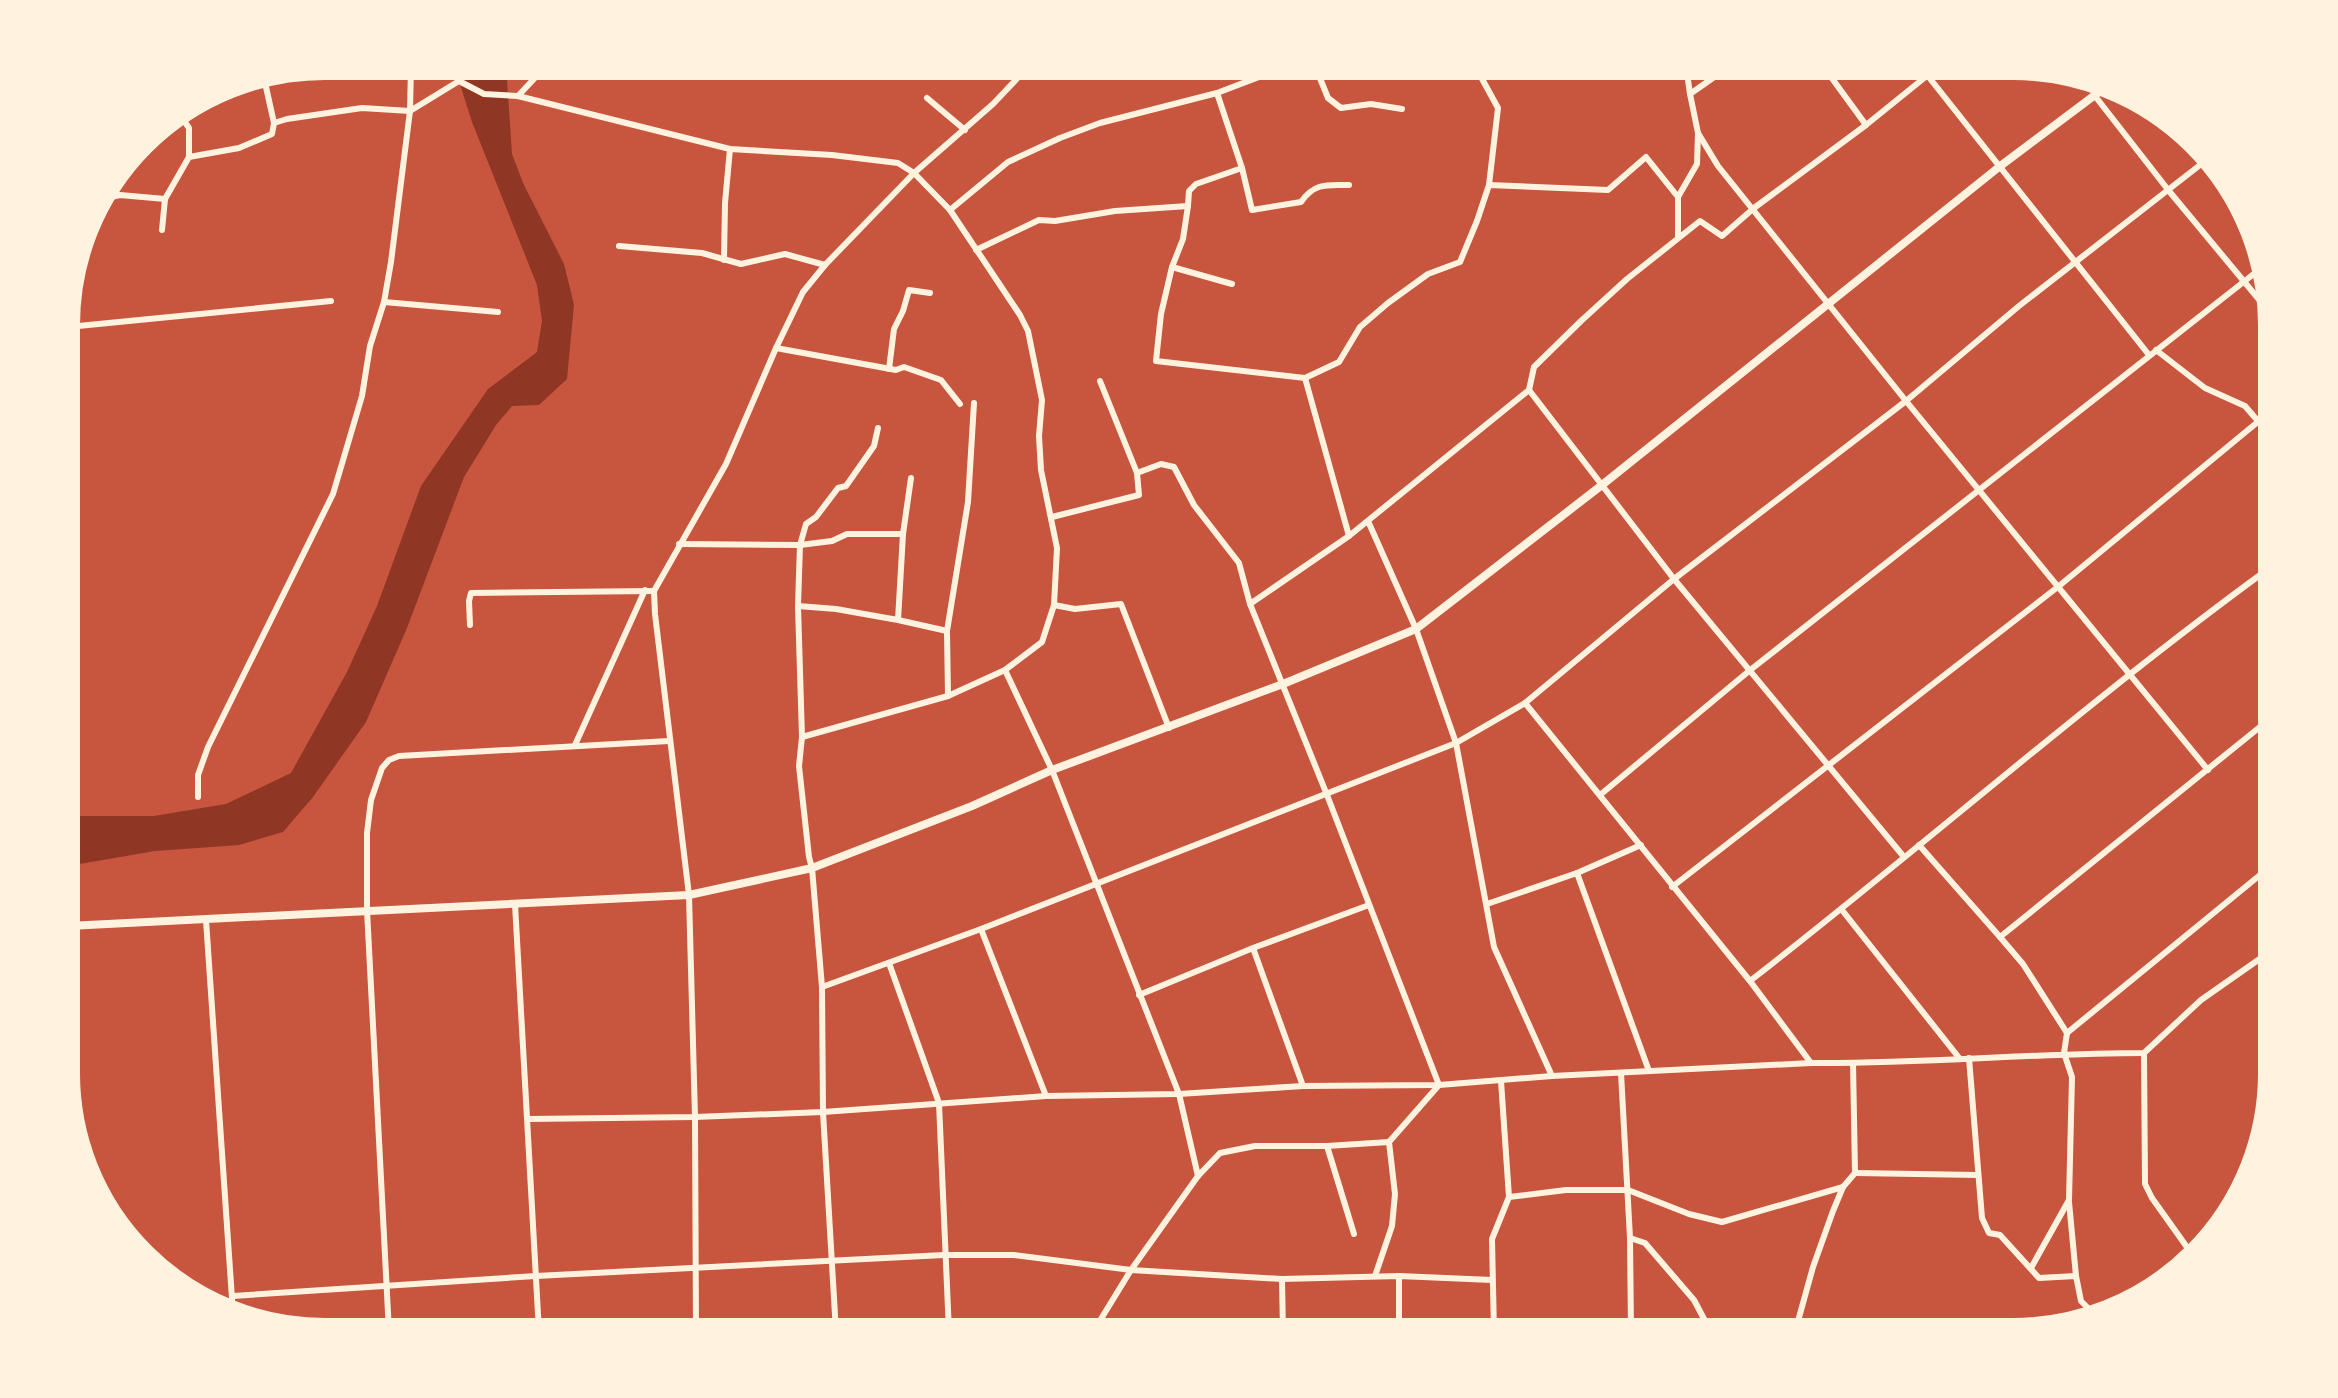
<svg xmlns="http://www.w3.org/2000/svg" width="2338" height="1398" font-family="'Alegreya Sans',sans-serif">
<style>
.water{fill:#8f3625}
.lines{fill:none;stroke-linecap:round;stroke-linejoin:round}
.minor{stroke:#fff3e0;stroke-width:6}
.tertiary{stroke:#fff3e0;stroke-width:8}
.rim{fill:none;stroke:#fff3e0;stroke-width:8}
</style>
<rect width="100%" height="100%" fill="#c8553d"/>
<!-- water -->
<path class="water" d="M465,66H506L512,154L523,183L564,264L574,305L567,379L539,405L512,406L496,425L464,477L407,628L366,722L313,797L283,832L239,845L155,851L68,866V816H154L226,804L291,773L347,672L377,606L421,486L488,389L537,352L542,321L537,285L472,122L459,81Z"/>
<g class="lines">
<!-- minor -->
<g class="minor">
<path d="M1315,66L1328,98L1341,108L1371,104L1402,109"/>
<path d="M1475,66L1498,108L1489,185"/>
<path d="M1577,66L1594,75L1626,66"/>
<path d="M1823,66L1866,125"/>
<path d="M1920,66L2149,355"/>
<path d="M1690,94L1730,66"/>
<path d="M518,96L546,66"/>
<path d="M2095,96L2169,191L2271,314"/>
<path d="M927,98L965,130"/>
<path d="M180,115L189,128V157"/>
<path d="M274,123L287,119L362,108L410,111L459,81L484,94L518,96L730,149L832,155L898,163L914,173L950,210L1020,315L1028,331L1042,400L1039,436L1041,470L1057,548L1054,605L1042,642L1005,670L948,696L802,737"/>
<path d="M1698,133L1718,166L1906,401L2208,770"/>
<path d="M1242,168L1252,210L1301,202C1315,182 1328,185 1349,185"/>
<path d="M102,199L120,195L165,199L189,157L239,148L272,134L274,123L264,78"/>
<path d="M1188,206L1183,239L1172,267L1161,314L1156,361L1305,378L1339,362L1360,327L1388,303L1428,274L1460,262L1477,221L1489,185L1608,190L1646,157L1678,197"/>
<path d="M950,210L1008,162L1060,138L1100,123L1217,93L1288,66"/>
<path d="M162,230L165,199"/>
<path d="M1678,237V197L1697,164L1698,133L1690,94L1686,66"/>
<path d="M619,246L702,253L741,264L785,254L825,265"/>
<path d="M976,250L1039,220L1055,221L1115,211L1188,206L1189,191L1196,184L1242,168L1217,93"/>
<path d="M724,260L725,203L730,149"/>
<path d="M1172,267L1232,284"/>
<path d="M384,302L498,312"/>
<path d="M68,327L331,301"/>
<path d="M776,348L896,370L904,367L941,380L960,404"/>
<path d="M2156,350L2205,388L2245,406L2271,436"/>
<path d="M889,369L894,329L903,311L909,290L930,293"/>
<path d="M1305,378L1349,536"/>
<path d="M1529,390L1674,579L1904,857"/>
<path d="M1137,473L1161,464L1174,467L1194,505L1239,563L1250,604"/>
<path d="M1052,517L1139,495L1137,473L1100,381"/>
<path d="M1368,521L1416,629L1456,743L1494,947L1552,1076"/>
<path d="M679,544L800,545L832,541L847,534H903"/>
<path d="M1054,605L1075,609L1121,604L1169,728"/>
<path d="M798,606L836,609L898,620L903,534L911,478"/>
<path d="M898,620L947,631"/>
<path d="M470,625L469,601L471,593L654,591"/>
<path d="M1005,670L1052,770L1179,1094L1198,1176"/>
<path d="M948,696L947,631L968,502L974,403"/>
<path d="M1525,703L1750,981L1811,1063"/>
<path d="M575,745L645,590"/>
<path d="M1600,795L1749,671L2260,269"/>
<path d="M198,797V775L208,747L333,494L362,396L370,346L384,302L391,262L410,111L411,66"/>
<path d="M1641,845L1577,873L1649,1071"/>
<path d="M1919,845L2000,937"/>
<path d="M1672,887L2059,586L2271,411"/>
<path d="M515,904L539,1332"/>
<path d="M1487,904L1577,873"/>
<path d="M1842,910L1960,1059"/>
<path d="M206,920L233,1313"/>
<path d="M981,929L1046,1096"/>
<path d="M1253,948L1303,1086"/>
<path d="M889,963L939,1103L949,1332"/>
<path d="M1750,981C1925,845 2092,697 2271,567"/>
<path d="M822,987L981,929L1456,743L1525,703L1674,579L1906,401L2019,306L2209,158"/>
<path d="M1139,995L1253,948L1369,905"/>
<path d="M2067,1033L2271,866"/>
<path d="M2144,1053L2145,1184L2152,1198L2194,1257"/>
<path d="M1969,1058L1982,1218L1989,1233L2000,1235L2039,1278L2076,1276L2081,1301L2092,1312"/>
<path d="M1621,1073L1630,1238L1631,1332"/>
<path d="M528,1119L695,1117L823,1112L1046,1096L1179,1094L1303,1086L1439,1085L1552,1076L1811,1063C1922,1064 2033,1053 2144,1053L2201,1000L2271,951"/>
<path d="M1327,1146L1354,1234"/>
<path d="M1855,1173L1978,1175"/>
<path d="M1509,1197L1566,1190H1628L1689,1214L1722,1222L1843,1187"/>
<path d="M2069,1202L2076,1276"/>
<path d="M1630,1238L1645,1243L1694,1300L1711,1332"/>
<path d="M2031,1268L2069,1200L2072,1077L2064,1053L2067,1033L2023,964L2000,937L2271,718"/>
<path d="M1375,1276L1392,1226L1395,1194L1389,1142L1439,1085L1327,795L1250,604L1349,536L1529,390L1534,367L1581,321L1627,279L1700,221L1722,236L1754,208L1866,125L1939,66"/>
<path d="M1399,1276V1332"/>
<path d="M1282,1279L1399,1276L1492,1280"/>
<path d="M233,1296L536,1276L944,1255H1014L1131,1270L1282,1279L1283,1332"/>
<path d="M389,1332L367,910V833L371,800L382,768L389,760L399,756L669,741"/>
<path d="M696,1332L695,1117L689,895L655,614L654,591L726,464L776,348L803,292L825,265L914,173L993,104L1029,66"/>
<path d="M836,1332L823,1112L822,987L812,868L809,857L799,766L802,737L798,606L800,545L806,524L816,517L838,488L846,486L874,446L878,428"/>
<path d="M1093,1332L1131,1270L1198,1176L1220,1153L1255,1146H1327L1389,1142"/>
<path d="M1494,1332L1492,1239L1509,1197L1501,1081"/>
<path d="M1795,1332L1813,1267L1833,1211L1843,1187L1855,1173L1853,1063"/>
</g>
<!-- tertiary -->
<path class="tertiary" d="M68,926L689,895L812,868L972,806L1052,770L1283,684L1416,629L1602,485L1999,167L2107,86"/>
</g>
<!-- crop -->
<path d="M0 0H2338V1398H0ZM325 76H2013A249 249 0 0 1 2262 325V1073A249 249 0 0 1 2013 1322H325A249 249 0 0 1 76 1073V325A249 249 0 0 1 325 76Z" fill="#fff3e0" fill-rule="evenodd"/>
<path class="rim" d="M325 76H2013A249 249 0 0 1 2262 325V1073A249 249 0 0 1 2013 1322H325A249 249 0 0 1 76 1073V325A249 249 0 0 1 325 76Z"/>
</svg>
